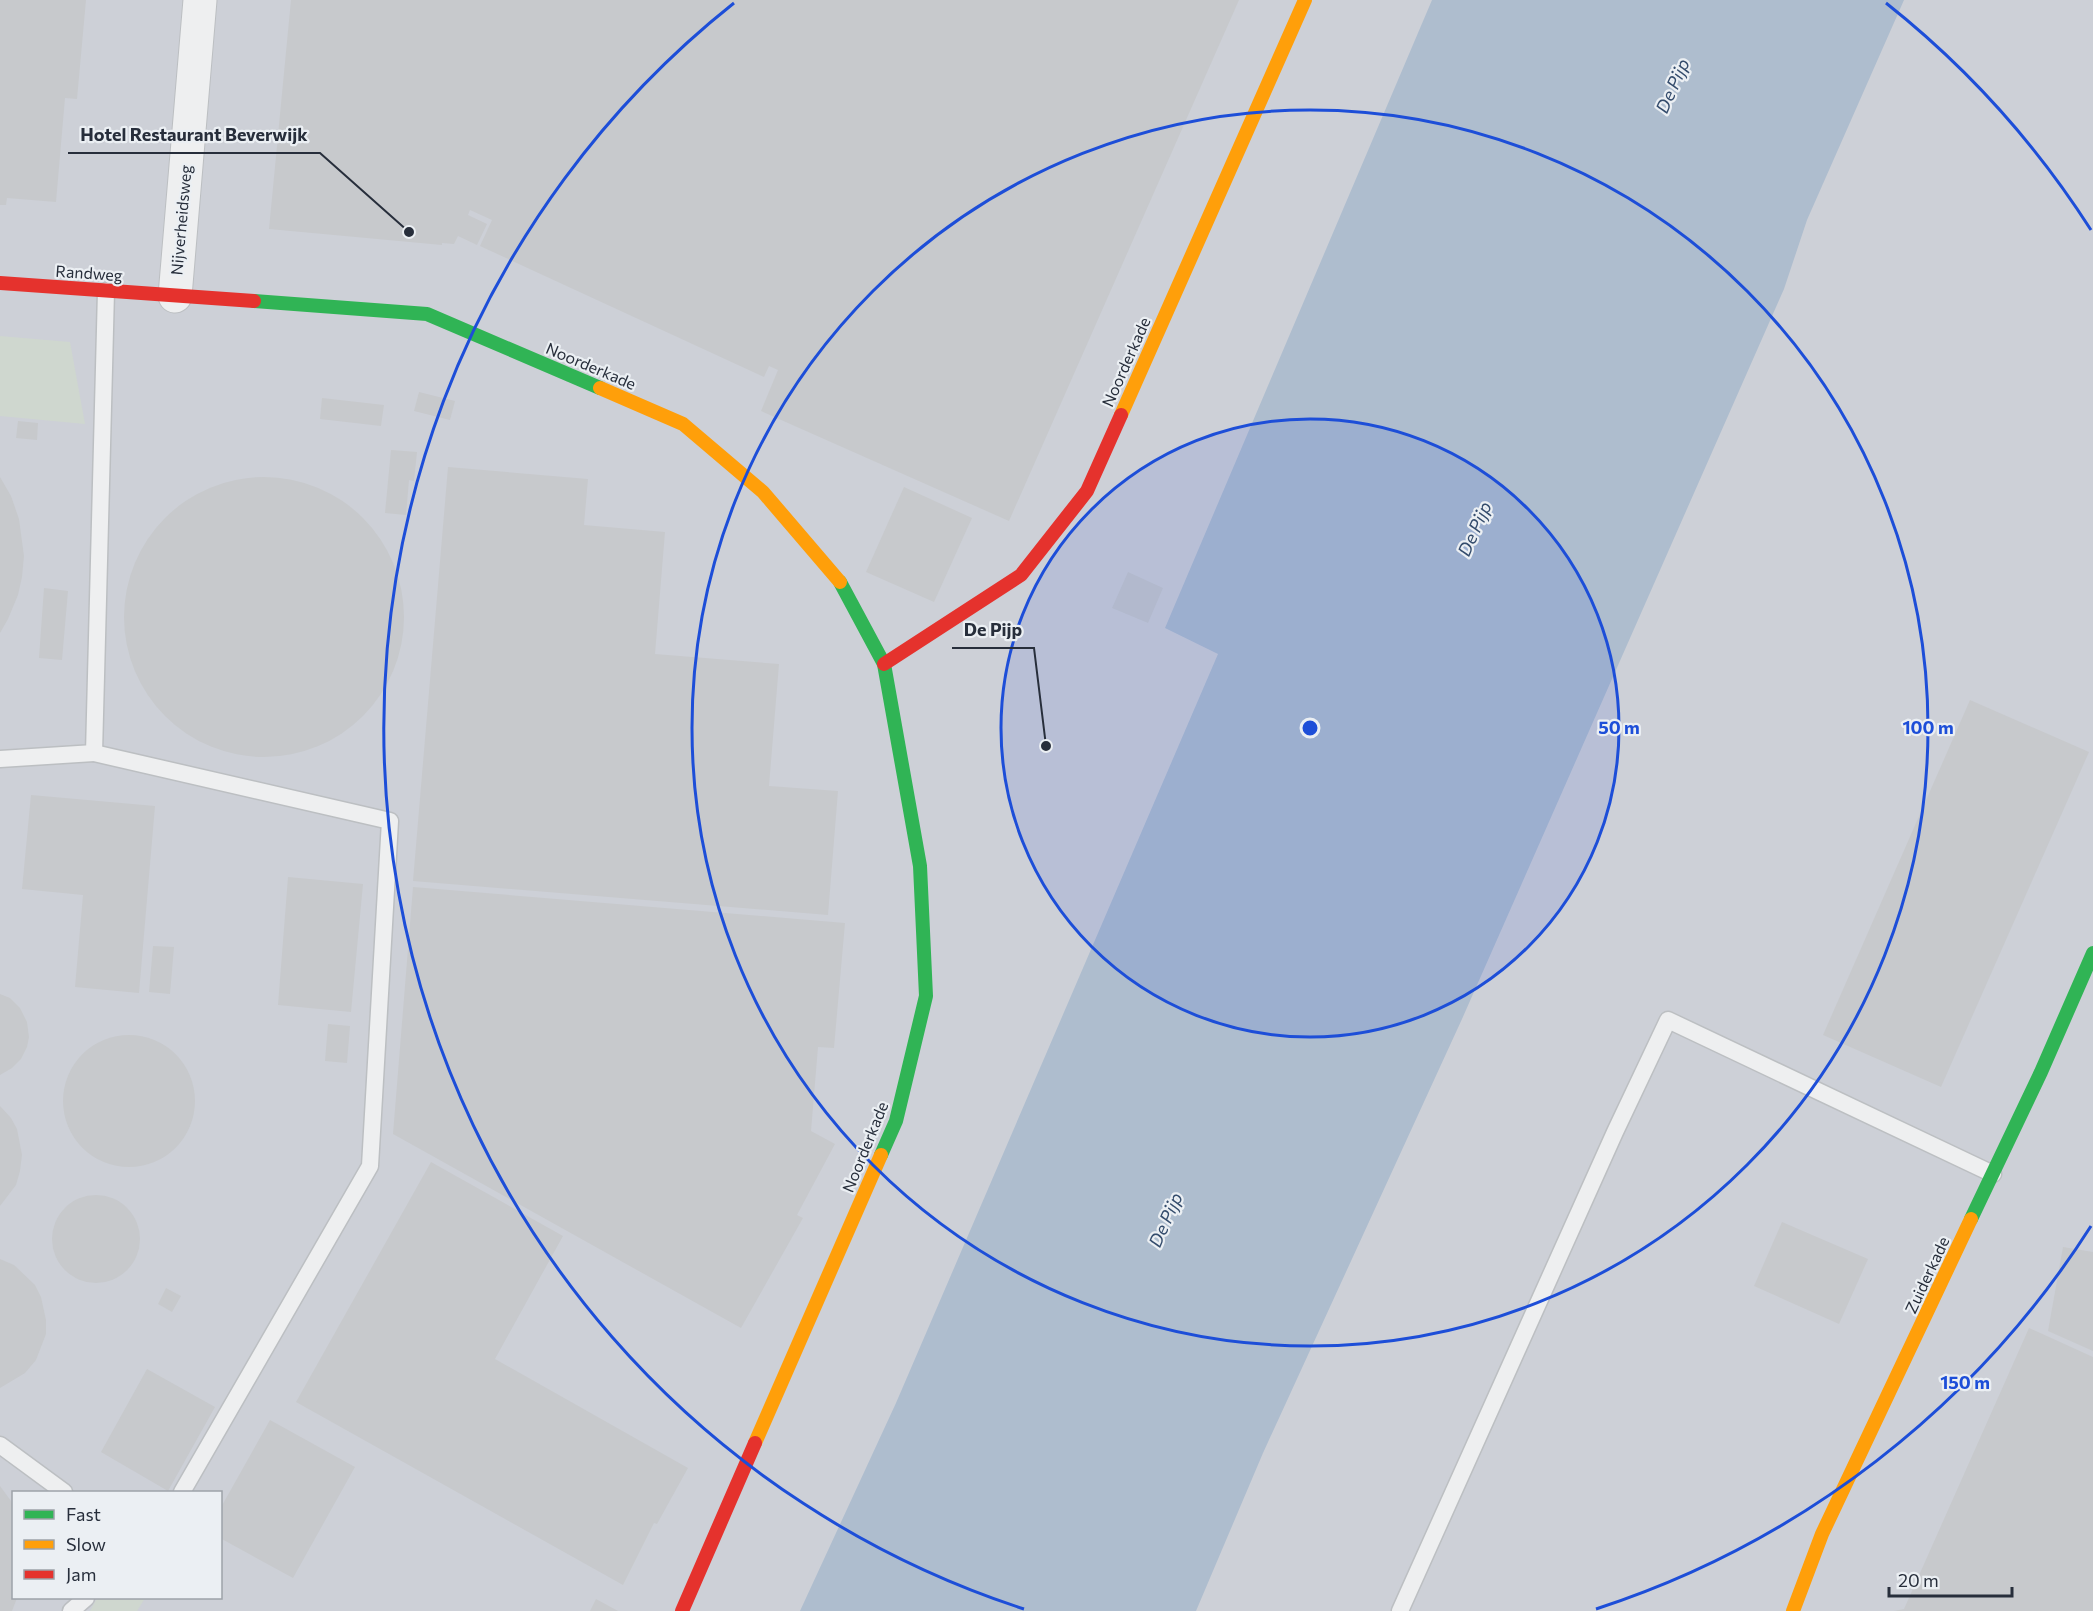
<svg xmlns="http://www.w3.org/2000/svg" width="2093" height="1611" font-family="Commissioner,sans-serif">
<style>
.built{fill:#cdd0d7;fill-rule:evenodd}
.green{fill:#cfd7cf}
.water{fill:#aebdce}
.building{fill:#c7c9cc}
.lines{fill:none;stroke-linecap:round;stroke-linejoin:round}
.lane-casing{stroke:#bcbfc2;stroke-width:19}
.street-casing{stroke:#bcbfc2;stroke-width:35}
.lane{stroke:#eeeff0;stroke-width:16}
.street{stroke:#eeeff0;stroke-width:33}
.fast{stroke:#30b455;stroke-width:14}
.slow{stroke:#ff9f0a;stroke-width:14}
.jam{stroke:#e5322d;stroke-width:14}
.ring{fill:none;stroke:#1d4ed8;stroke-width:3}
.labels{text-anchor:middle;stroke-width:4.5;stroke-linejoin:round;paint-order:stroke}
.street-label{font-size:16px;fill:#272e3b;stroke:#ebeff3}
.water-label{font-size:18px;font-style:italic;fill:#344c6c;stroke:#ebeff3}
.centre{fill:#1d4ed8;stroke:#ebeff3;stroke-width:3}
.ring-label{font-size:18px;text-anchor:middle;font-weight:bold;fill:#1d4ed8;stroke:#ebeff3;stroke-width:4.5;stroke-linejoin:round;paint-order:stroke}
.leader{fill:none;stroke:#272e3b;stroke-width:2}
.callout-dot{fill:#272e3b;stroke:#ebeff3;stroke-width:2}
.callout-label{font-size:18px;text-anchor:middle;font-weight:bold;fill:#272e3b;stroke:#ebeff3;stroke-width:4.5;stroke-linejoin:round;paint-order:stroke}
</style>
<rect width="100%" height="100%" fill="#dee1e4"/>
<!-- built -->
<path class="built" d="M0,0H2093V1611H0ZM14,1492H220V1598H14Z"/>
<!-- green -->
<g class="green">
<path d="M0,336L70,342L85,424L0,416Z"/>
<path d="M101,1598H145L137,1611H90L96,1600Z"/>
</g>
<!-- water -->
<path class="water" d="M1432,0H1904L1807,220L1784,289L1462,1019L1263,1453L1196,1611H800L896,1403L1218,654L1165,628Z"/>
<!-- building -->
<g class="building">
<path d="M0,0H86L77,99L65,98L56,202L7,198L6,205H0Z"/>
<path d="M291,0H1239L1009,521L761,411L778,370L769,366L764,377L480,246L492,220L470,210L468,215L487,224L477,245L458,236L454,244L442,243V245L269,229Z"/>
<path d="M419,392L455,401L450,420L414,411Z"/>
<path d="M322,398L384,405L381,426L320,419Z"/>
<path d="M18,421L38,423L37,440L16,438Z"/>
<path d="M391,450L417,452L414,481L409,480L406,515L385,513Z"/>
<path d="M448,467L588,479L584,525L665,532L655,654L779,664L769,786L838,791L828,915L413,881Z"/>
<path d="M0,477L11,496L19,519L24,556L22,577L18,595L8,619L0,633Z"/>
<circle cx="264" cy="617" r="140"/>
<path d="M904,487L972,518L934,602L866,572Z"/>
<path d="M1128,572L1163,588L1148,623L1112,608Z"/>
<path d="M44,588L68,591L62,660L39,658Z"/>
<path d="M1970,700L2089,752L1941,1087L1823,1035Z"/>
<path d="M31,795L155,806L139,993L75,987L83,895L22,889Z"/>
<path d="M288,877L363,884L351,1012L278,1005Z"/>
<path d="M413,887L845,923L834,1048L818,1047L811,1131L835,1144L797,1215L803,1218L741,1328L393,1134Z"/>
<path d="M153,946L174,947L170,994L149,992Z"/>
<path d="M0,994L10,998L20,1008L27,1022L29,1037L27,1047L21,1059L12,1068L0,1075Z"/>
<path d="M328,1024L350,1026L347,1063L325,1061Z"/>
<circle cx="129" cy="1101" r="66"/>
<path d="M0,1106L11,1118L17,1129L22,1155L20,1171L16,1185L0,1206Z"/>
<path d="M431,1162L563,1236L495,1359L688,1468L657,1524L654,1523L623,1585L296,1402Z"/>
<circle cx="96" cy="1239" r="44"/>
<path d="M1782,1222L1868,1259L1839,1324L1754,1286Z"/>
<path d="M2063,1247L2093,1252V1351L2048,1331Z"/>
<path d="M0,1259L14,1265L35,1285L41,1297L46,1320V1334L36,1360L25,1373L0,1388Z"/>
<path d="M166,1288L181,1296L172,1312L158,1304Z"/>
<path d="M2029,1328L2093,1357V1611H1894L1904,1609Z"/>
<path d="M147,1369L215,1407L168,1491L101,1452Z"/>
<path d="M270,1420L355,1467L293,1578L220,1538V1509Z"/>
<path d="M0,1486L11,1501L14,1510V1598H17L12,1611H0Z"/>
<path d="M596,1599L618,1611H590Z"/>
</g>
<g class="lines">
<defs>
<g id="lane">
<path d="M94,753L390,821L370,1166L182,1492"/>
<path d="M0,759L94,753L106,291"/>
<path d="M0,1445L64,1492"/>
<path d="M71,1611L86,1598"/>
<path d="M1400,1611L1615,1132L1668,1020L1993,1174"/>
</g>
<path id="street" d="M175,296L200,0"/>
</defs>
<!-- lane casing -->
<use href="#lane" class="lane-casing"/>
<!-- street casing -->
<use href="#street" class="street-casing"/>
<!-- lane -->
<use href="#lane" class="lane"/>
<!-- street -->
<use href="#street" class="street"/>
<!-- fast -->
<g class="fast">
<path d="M254,301L427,314L600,388"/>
<path d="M840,582L884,664L920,866L926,996L896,1121L881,1155"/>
<path d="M1971,1219L2041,1072L2093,953"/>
</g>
<!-- slow -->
<g class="slow">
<path d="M600,388L683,424L763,492L840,582"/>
<path d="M1121,415L1305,0"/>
<path d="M755,1443L881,1155"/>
<path d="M1793,1611L1822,1534L1971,1219"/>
</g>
<!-- jam -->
<g class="jam">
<path d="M0,283L254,301"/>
<path d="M884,664L1021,575L1087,491L1121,415"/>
<path d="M682,1611L755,1443"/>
</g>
</g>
<!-- distance rings -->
<circle cx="1310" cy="728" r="309" fill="#1d4ed8" fill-opacity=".12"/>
<g class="ring">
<circle cx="1310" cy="728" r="309"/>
<circle cx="1310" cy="728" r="618"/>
<path d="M2091 1226A926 926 0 0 1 1596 1609M1024 1609A926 926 0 0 1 734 3M1886 3A926 926 0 0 1 2091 230"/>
</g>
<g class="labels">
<!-- street labels -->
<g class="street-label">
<text transform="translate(181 220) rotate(-85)" y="6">Nijverheidsweg</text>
<text transform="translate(89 273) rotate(4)" y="6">Randweg</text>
<text transform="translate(1126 362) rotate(-66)" y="6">Noorderkade</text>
<text transform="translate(591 366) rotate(23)" y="6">Noorderkade</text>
<text transform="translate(865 1147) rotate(-68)" y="6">Noorderkade</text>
<text transform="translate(1927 1275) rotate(-65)" y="6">Zuiderkade</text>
</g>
<!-- water labels -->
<g class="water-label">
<text transform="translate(1673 86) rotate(-66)" y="6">De Pijp</text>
<text transform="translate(1475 529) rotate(-66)" y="6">De Pijp</text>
<text transform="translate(1166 1220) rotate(-66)" y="6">De Pijp</text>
</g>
</g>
<circle cx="1310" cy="728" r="9" class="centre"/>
<g class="ring-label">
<text x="1619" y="734">50 m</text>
<text x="1928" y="734">100 m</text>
<text x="1965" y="1389">150 m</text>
</g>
<!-- callouts -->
<path class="leader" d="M409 232L320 153H68M1046 746L1034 648H952"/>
<g class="callout-dot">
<circle cx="409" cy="232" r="6"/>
<circle cx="1046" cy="746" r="6"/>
</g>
<g class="callout-label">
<text x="194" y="141">Hotel Restaurant Beverwijk</text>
<text x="993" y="636">De Pijp</text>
</g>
<!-- legend -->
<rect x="12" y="1491" width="210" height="108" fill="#ebeff3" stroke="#9da2a9" stroke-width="1.5"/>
<rect x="24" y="1510" width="30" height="9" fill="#30b455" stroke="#9da2a9" stroke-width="1.5"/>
<text x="66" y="1521" font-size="18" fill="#272e3b">Fast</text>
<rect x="24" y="1540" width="30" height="9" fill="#ff9f0a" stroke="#9da2a9" stroke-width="1.5"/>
<text x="66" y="1551" font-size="18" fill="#272e3b">Slow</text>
<rect x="24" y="1570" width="30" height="9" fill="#e5322d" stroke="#9da2a9" stroke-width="1.5"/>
<text x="66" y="1581" font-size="18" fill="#272e3b">Jam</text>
<!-- scale -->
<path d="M1889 1587v9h123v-9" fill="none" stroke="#272e3b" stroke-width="3"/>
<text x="1898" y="1587" font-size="18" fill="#272e3b" stroke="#ebeff3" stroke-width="4.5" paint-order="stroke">20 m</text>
</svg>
